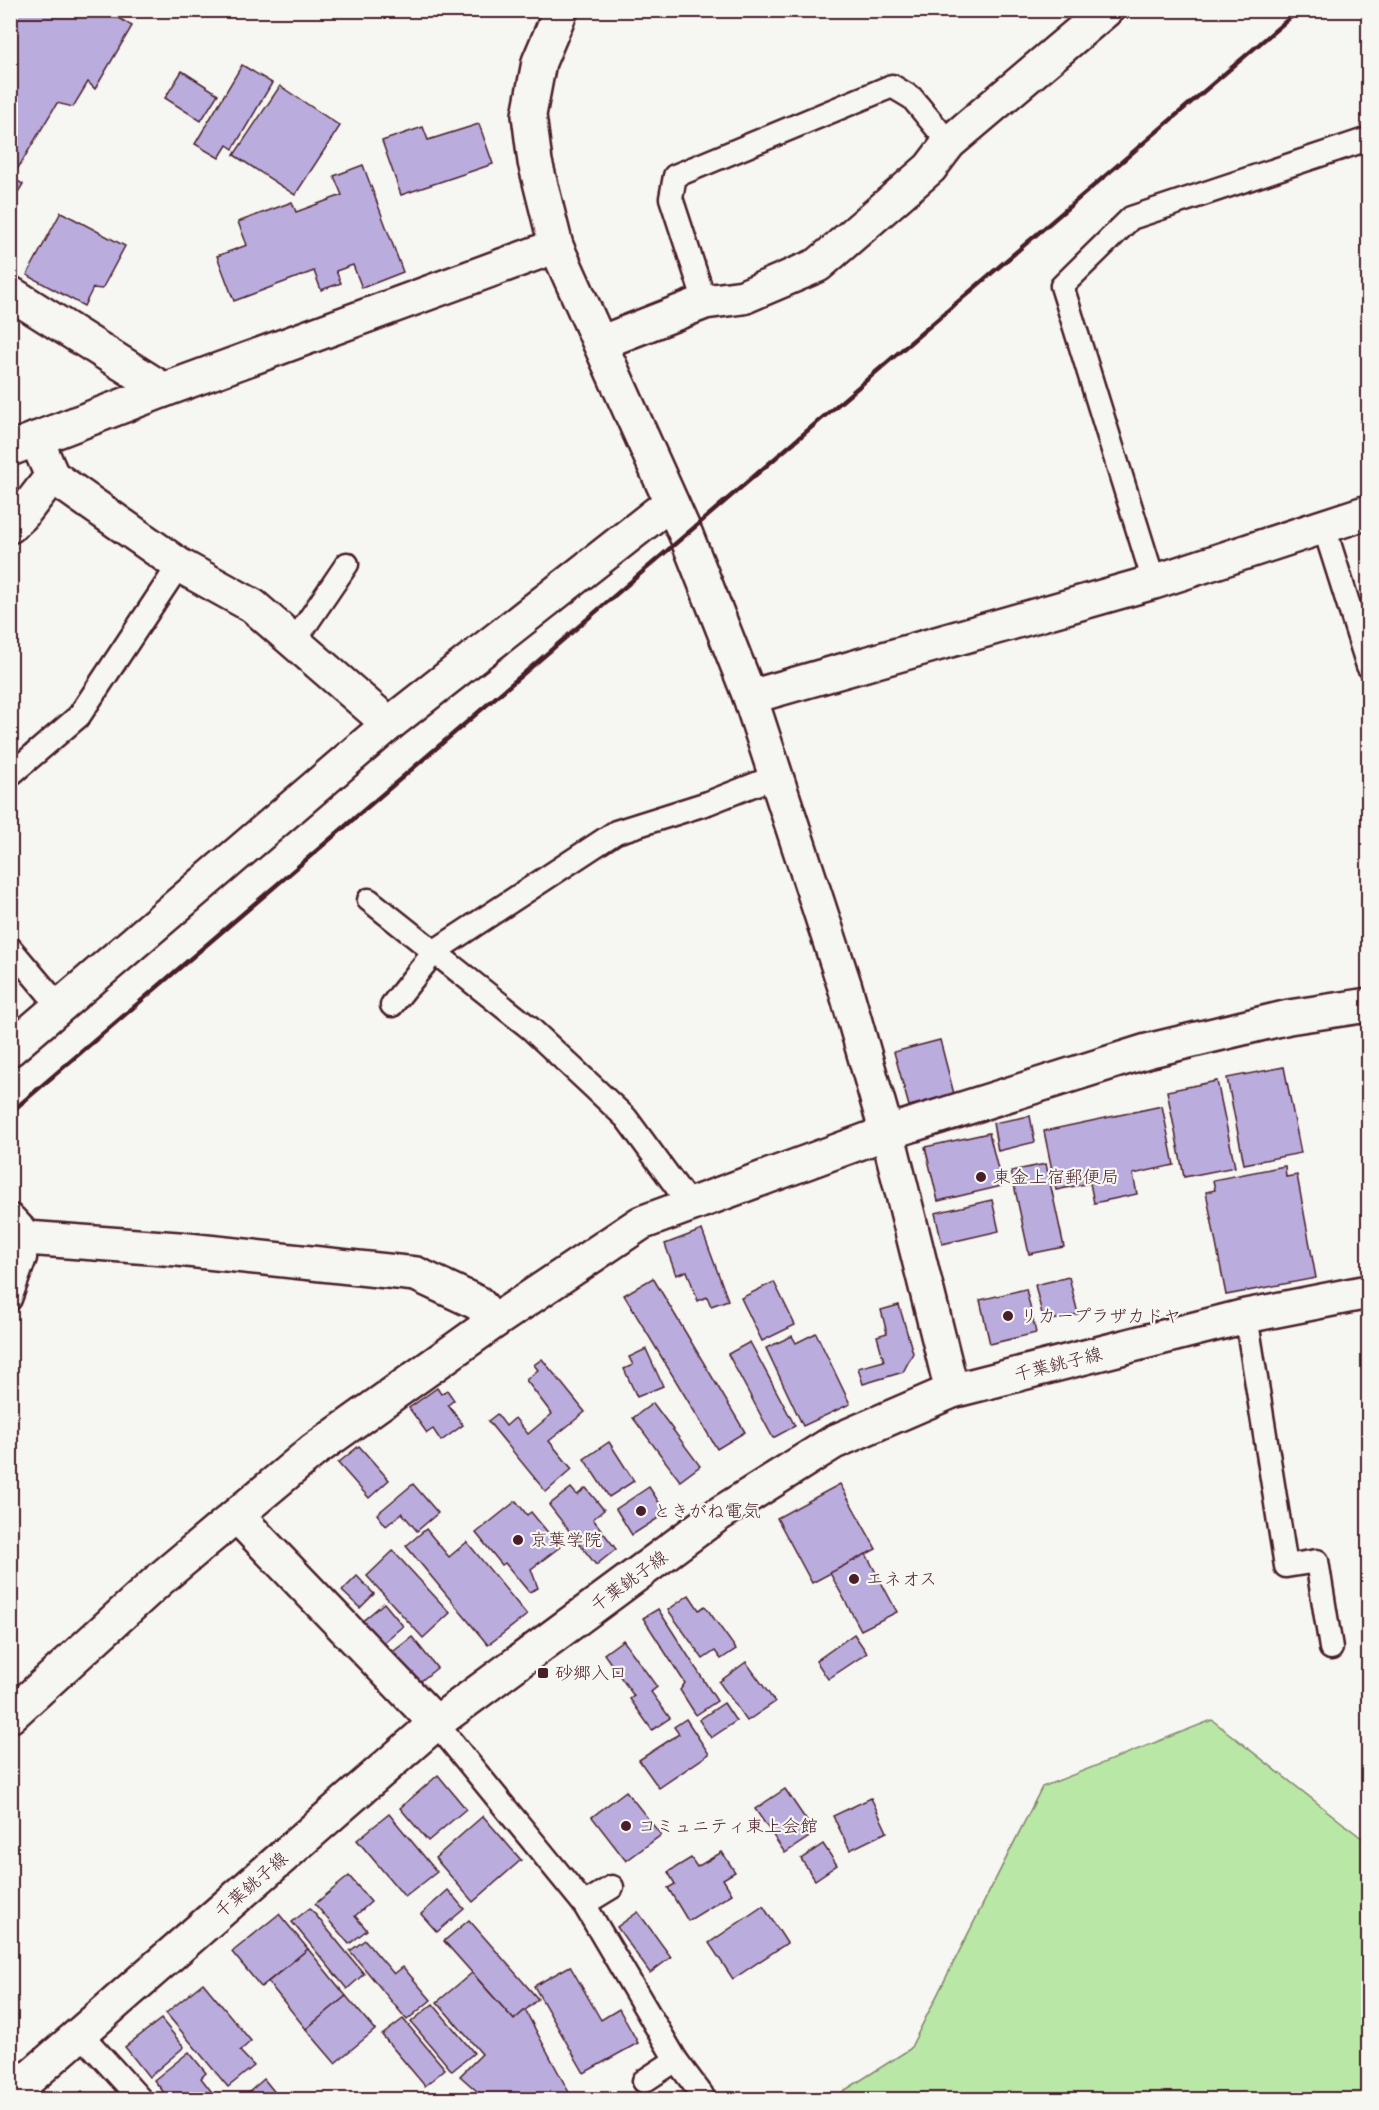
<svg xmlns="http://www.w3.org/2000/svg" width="1379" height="2110" font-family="'Balsamiq Sans','Klee One',sans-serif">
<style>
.green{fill:#b8e7a6;stroke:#818368;stroke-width:1.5}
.building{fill:#baadde;stroke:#4a1f2b;stroke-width:1.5}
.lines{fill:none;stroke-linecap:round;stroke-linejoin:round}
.service-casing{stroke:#4a1f2b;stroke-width:27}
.minor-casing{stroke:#4a1f2b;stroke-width:38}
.tertiary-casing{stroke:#4a1f2b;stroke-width:38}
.service{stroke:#f6f6f2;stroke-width:22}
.minor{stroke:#f6f6f2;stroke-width:33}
.tertiary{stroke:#f6f6f2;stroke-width:33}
.rail{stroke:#4a1f2b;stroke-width:4.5}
.poi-dot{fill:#4a1f2b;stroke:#f6f6f2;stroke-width:2}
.labels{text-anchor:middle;stroke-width:4.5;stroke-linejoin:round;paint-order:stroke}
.poi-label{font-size:18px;fill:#4a1f2b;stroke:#f6f6f2;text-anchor:start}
.street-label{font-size:18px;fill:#4a1f2b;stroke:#f6f6f2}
</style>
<rect width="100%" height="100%" fill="#f6f6f2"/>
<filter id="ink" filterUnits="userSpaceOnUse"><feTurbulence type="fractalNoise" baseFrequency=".0167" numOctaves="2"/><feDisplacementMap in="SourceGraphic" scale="12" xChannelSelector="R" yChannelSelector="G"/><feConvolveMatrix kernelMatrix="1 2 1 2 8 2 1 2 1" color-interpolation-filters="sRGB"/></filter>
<g filter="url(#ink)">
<!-- green -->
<path class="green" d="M1212,1720L1368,1843V2099H831L910,2049L1042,1787Z"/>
<!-- building -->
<g class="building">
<path d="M10,10H106L132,26L95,89L88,82L73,107L57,103L12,178L23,184L10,205Z"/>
<path d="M199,10H222L202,18Z"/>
<path d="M242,65L272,83L233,149L227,145L219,158L195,144Z"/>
<path d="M182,71L218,94L201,121L165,98Z"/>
<path d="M280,86L340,126L295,195L234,155Z"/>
<path d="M479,124L493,164L401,195L382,141L423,127L428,140Z"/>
<path d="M363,165L403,272L362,288L353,265L336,271L341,283L321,290L314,271L234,301L217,256L247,245L238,222L292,202L296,212L342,195L334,176Z"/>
<path d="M61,212L125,246L102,289L93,288L84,306L27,275Z"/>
<path d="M940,1040L954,1094L909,1106L894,1052Z"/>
<path d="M1284,1067L1301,1153L1244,1164L1227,1078Z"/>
<path d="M1217,1081L1235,1167L1184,1177L1167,1091Z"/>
<path d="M1162,1106L1174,1165L1133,1174L1137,1194L1094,1203L1090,1183L1056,1190L1044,1131Z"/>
<path d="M1030,1116L1035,1142L998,1151L993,1123Z"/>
<path d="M989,1133L1002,1186L938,1201L925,1147Z"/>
<path d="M1046,1164L1064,1247L1029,1254L1011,1171Z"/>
<path d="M1285,1166L1286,1177L1297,1175L1316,1278L1226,1295L1206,1192L1215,1190L1213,1180Z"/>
<path d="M992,1200L999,1231L942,1244L935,1213Z"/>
<path d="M702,1230L728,1300L711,1306L707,1297L698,1301L687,1271L676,1275L665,1244Z"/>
<path d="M1069,1277L1078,1314L1044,1322L1035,1285Z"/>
<path d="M653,1278L745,1432L717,1449L624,1295Z"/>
<path d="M774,1282L795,1325L762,1341L741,1298Z"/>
<path d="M1026,1289L1036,1333L990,1344L980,1300Z"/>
<path d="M899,1305L913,1353L903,1372L863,1384L858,1368L884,1361L877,1336L887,1333L881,1310Z"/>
<path d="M816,1333L850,1404L803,1426L766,1348L792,1336L796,1343Z"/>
<path d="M750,1342L795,1426L773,1438L728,1354Z"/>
<path d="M646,1349L663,1386L637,1397L624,1369L633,1365L629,1357Z"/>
<path d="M542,1359L585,1412L549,1441L572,1469L546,1492L488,1421L497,1414L506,1426L515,1418L528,1434L552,1414L526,1380L538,1370L534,1365Z"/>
<path d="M437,1388L441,1394L447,1390L454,1400L448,1405L463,1425L441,1441L433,1429L427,1433L409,1408Z"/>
<path d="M653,1403L700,1466L680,1481L633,1418Z"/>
<path d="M609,1442L634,1481L609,1497L584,1459Z"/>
<path d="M359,1446L389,1480L369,1498L338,1463Z"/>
<path d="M413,1484L438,1513L417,1531L402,1513L386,1526L377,1514Z"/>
<path d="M840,1484L876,1549L812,1583L777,1518Z"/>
<path d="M649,1487L666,1513L632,1535L616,1509Z"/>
<path d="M571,1488L577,1495L586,1488L604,1510L593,1519L616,1549L596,1565L549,1505Z"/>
<path d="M516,1501L527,1515L531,1512L560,1547L531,1569L538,1588L529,1592L505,1563L502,1565L476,1533Z"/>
<path d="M426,1529L449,1557L467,1542L527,1615L488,1645L406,1546Z"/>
<path d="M393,1551L450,1613L423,1638L367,1576Z"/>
<path d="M866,1554L897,1612L861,1630L830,1573Z"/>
<path d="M357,1576L374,1594L360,1608L342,1591Z"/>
<path d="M689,1595L699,1610L705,1606L736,1649L721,1659L715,1651L703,1659L668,1610Z"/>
<path d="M384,1603L403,1626L384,1642L387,1646L378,1654L359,1624Z"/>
<path d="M658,1609L717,1701L696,1715L680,1690L685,1683L643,1618Z"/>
<path d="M854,1634L867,1653L828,1679L816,1661Z"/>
<path d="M412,1637L437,1668L416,1685L390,1654Z"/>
<path d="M623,1640L657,1687L651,1692L670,1718L652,1730L630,1699L634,1696L604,1654Z"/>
<path d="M746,1662L775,1702L747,1721L719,1682Z"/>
<path d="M724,1703L736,1721L711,1738L699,1720Z"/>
<path d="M686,1719L709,1754L659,1788L639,1760L679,1734L674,1727Z"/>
<path d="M438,1775L466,1809L428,1841L400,1808Z"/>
<path d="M785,1789L815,1833L785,1853L755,1809Z"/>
<path d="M626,1791L661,1835L626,1861L592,1817Z"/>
<path d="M871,1798L887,1832L850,1850L833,1816Z"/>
<path d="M389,1814L437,1872L405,1897L357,1840Z"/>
<path d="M483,1816L521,1860L473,1902L435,1858Z"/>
<path d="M823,1844L837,1865L815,1880L801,1859Z"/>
<path d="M722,1852L735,1872L723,1879L732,1894L688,1921L668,1888L675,1884L668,1872L691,1858L697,1867Z"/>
<path d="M349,1876L371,1902L355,1916L367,1930L349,1944L315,1904Z"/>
<path d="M448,1890L464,1909L437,1932L421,1914Z"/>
<path d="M763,1906L787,1943L733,1979L709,1943Z"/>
<path d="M310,1908L364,1974L347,1989L292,1922Z"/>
<path d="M638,1912L671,1957L650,1973L617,1927Z"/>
<path d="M279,1914L308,1949L261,1987L232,1952Z"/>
<path d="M469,1920L538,1999L514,2020L444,1941Z"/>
<path d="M365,1940L394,1974L403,1967L431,2000L407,2020L350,1951Z"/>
<path d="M308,1949L346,1996L306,2029L268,1982Z"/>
<path d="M570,1966L601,2020L619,2009L638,2043L584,2073L534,1986Z"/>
<path d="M472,1973L514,2020L525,2010L573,2100H487L460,2076L482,2054L437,2002Z"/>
<path d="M203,1983L251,2041L240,2051L254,2066L228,2087L166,2013Z"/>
<path d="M346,1996L375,2030L335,2063L306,2029Z"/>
<path d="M433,2004L474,2053L452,2071L411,2022Z"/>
<path d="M161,2019L184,2047L149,2077L125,2047Z"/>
<path d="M403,2019L445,2069L425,2086L382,2035Z"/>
<path d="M189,2052L206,2073L201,2078L218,2100H170L154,2080Z"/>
<path d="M264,2079L281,2100H240Z"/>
<path d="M82,2091L89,2100H71Z"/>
</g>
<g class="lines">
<defs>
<g id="service">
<path d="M705,302L671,198L675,176L892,86L912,98L949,143"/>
<path d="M1324,527L1368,666"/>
<path d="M1154,582L1062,286L1131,218L1368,139"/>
<path d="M294,642L347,564"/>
<path d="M10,775L79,716L179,565"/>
<path d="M369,900L530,1028L591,1085L626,1118L690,1205"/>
<path d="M10,948L59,1006"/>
<path d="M392,1005L435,951L616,832L708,803L776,776"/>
<path d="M10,1299L25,1258L26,1238"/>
<path d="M1246,1316L1286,1566L1317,1561L1331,1648"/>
<path d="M436,1723L584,1904L612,1887"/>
<path d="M584,1904L676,2060L702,2095"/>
<path d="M80,2033L141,2100"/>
<path d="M644,2081L676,2060"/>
</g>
<g id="minor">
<path d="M10,293L164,390"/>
<path d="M600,343L705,302L743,297L818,265L930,168L949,143L1106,10"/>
<path d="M36,439L52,476L179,565L253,606L389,724"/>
<path d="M10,526L22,515L52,476"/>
<path d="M750,697L1154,582L1368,512"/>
<path d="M10,1049L389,724L670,503"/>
<path d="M10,1221L26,1238L178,1249L416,1274L478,1303L495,1321"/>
<path d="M237,1516L436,1723"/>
<path d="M10,1716L159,1580L313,1451L495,1321L641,1223L886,1133L1147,1051L1289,1017L1368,1005"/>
</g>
<g id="tertiary">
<path d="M561,10L539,62L529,115L535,162L556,246L686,535L750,697L845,987L892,1151L952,1391"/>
<path d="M10,449L164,390L556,246"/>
<path d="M10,2095L436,1723L716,1516L834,1442L952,1391L1246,1316L1368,1292"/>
</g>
</defs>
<!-- service casing -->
<use href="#service" class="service-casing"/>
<!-- minor casing -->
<use href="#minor" class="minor-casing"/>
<!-- tertiary casing -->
<use href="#tertiary" class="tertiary-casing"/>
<!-- service -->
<use href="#service" class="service"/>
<!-- minor -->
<use href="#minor" class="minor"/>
<!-- tertiary -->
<use href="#tertiary" class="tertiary"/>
<!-- rail -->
<path class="rail" d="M10,1113L1299,10"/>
</g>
</g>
<!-- markers -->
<g class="poi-dot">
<circle cx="981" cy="1177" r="6"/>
<circle cx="1008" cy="1316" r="6"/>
<circle cx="641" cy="1511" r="6"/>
<circle cx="518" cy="1540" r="6"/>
<circle cx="854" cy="1579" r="6"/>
<rect x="537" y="1667" width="12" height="12" rx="3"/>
<circle cx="626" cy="1826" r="6"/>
</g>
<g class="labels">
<!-- poi labels -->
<g class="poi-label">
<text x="993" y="1183">東金上宿郵便局</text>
<text x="1020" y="1322">リカープラザカドヤ</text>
<text x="653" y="1517">ときがね電気</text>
<text x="530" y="1546">京葉学院</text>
<text x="866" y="1585">エネオス</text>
<text x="555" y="1679">砂郷入口</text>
<text x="638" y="1832">コミュニティ東上会館</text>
</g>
<!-- street labels -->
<g class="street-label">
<text transform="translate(1058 1364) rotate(-14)" y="6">千葉銚子線</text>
<text transform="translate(629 1581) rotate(-36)" y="6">千葉銚子線</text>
<text transform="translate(251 1885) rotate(-41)" y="6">千葉銚子線</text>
</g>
</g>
<!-- margin -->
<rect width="1379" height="2110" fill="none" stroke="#f6f6f2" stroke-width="36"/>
<rect x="18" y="18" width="1343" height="2074" fill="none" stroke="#4a1f2b" stroke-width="2" filter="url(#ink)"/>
</svg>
